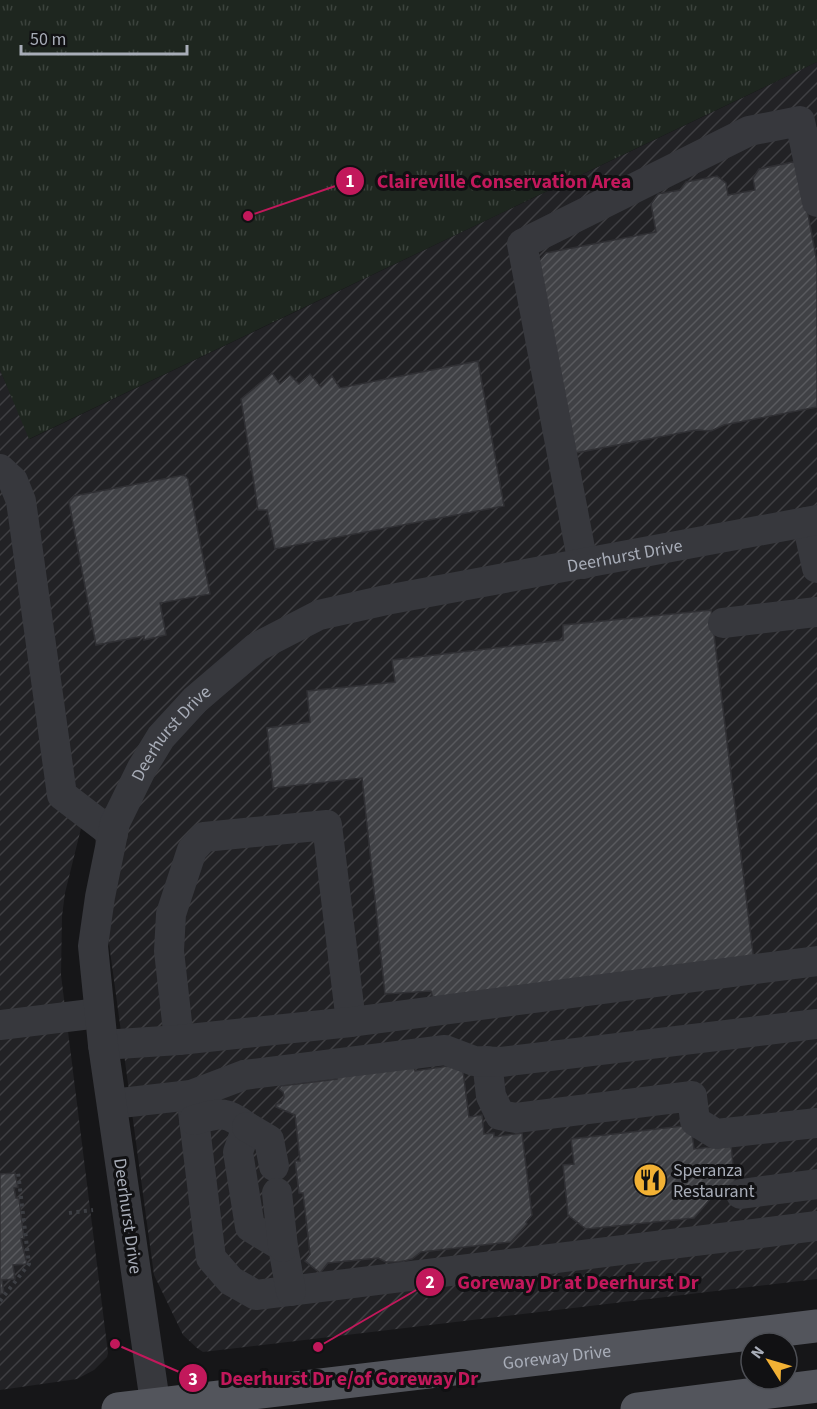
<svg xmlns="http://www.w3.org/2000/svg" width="817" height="1409" font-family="'Source Sans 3',sans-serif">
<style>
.industrial{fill:url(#industrial-furrows)}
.park{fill:url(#park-tufts)}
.building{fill:url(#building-hatch);stroke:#303034;stroke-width:1.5}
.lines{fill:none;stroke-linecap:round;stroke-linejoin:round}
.path{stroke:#3d3f44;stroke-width:4;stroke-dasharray:3 4.5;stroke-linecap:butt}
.minor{stroke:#37383d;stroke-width:30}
.major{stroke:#53555c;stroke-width:33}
.labels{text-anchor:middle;stroke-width:6;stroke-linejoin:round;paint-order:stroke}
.street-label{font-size:18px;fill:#a8adb8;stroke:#111113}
.poi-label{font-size:18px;fill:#a8adb8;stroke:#111113;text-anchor:start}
.leader{fill:none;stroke:#c2185b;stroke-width:2}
.callout-dot{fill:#c2185b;stroke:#111113;stroke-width:2}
.mark-label{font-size:18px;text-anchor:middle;font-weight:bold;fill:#fff}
.callout-label{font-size:20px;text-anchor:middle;font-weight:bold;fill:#c2185b;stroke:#111113;stroke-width:6;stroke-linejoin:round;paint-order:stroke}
</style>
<defs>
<pattern id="industrial-furrows" width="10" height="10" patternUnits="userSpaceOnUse" patternTransform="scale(1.5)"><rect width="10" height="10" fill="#222225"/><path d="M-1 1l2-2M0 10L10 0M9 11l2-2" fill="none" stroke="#3f3f43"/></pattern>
<pattern id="park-tufts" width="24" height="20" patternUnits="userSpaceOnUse" patternTransform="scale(1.5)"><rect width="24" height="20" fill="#1e261f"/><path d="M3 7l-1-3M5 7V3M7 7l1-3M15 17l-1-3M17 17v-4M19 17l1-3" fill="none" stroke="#3c433d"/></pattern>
<pattern id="building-hatch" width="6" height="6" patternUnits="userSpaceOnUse" patternTransform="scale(1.5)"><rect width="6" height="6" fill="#404145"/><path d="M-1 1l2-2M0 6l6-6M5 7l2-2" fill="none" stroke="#595a5e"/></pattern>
</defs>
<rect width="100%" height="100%" fill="#161618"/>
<!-- industrial -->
<path class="industrial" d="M817,62V1279L203,1352L197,1348L183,1335L154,1275L89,796L65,893L62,916L61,975L108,1353L107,1357L94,1370L77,1379L0,1390V370L30,439Z"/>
<!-- park -->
<path class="park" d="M0,0H817V62L29,439L0,370Z"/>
<!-- building -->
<g class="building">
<path d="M798,161L817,262V407L724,425L711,431L696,430L575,453L539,261L546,253L656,232L651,204L658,194L680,190L686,182L717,176L726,183L728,195L755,190L753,178L759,169Z"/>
<path d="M478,361L504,506L275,549L267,510H258L241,399L272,373L280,384L290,375L299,384L310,374L321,387L332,376L340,388Z"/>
<path d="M184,475L188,479L210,594L160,603L166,635L144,640V636L96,645L69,502L74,496Z"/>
<path d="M711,610L754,962L434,1003L431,991L385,994L362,778L273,788L267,728L310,722L307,691L395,682L392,660L563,640V625Z"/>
<path d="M462,1064L469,1117L482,1115L484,1134L494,1133V1137L522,1133L532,1215L526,1222L527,1224L511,1242L421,1252L412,1259L399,1262H386L378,1258L328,1263L320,1273L305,1261L310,1254L303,1193H299L295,1161H300L295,1115L276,1107V1104L281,1103L284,1097L283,1092L279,1089L281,1086L337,1079V1075L414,1065L415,1071Z"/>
<path d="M691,1125L694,1149L731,1145L736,1195L712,1197L694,1218L586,1229L568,1215L563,1165L574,1164L571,1139Z"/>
<path d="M15,1173L18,1187L14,1188L16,1198H19L24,1238L21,1239L27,1264L13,1265L15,1279L2,1280L4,1293L0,1294V1174Z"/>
</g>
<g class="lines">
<!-- path -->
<g class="path">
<path d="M69,1213L93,1210"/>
<path d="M0,1301L29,1264L18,1172"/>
</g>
<!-- minor -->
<g class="minor">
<path d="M0,469L13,481L21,501L62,795L113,834"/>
<path d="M807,522L817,568"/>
<path d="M583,564L522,244L749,131L800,121L817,202"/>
<path d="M723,623L817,612"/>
<path d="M0,1025L99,1013"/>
<path d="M179,1040L169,951L171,914L192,850L204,837L327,825L351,1022"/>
<path d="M103,1045L179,1040L351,1022L817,961"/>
<path d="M487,1061L491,1096L500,1115L516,1118L692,1096L695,1121L716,1134L817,1123"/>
<path d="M191,1095L211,1258L231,1281L256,1295L817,1226"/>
<path d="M112,1104L191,1095L244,1075L445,1050L474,1061L501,1062L817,1024"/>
<path d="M194,1120C220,1113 225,1110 247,1127L238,1152L250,1227L283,1247L291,1291"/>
<path d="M247,1127L269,1140L274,1166"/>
<path d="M277,1193L283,1247"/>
<path d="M741,1194L817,1184"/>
<path id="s1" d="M156,1409L103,1045L93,946L100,897L115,823L142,768L161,737L195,700L257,647L319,615L386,600L817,520"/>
</g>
<!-- major -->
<g class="major">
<path id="s2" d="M118,1409L817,1326"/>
<path d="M637,1409L817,1386"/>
</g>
</g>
<!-- icons -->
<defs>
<symbol id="restaurant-disc" viewBox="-11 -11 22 22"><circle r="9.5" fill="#f2b134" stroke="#111113"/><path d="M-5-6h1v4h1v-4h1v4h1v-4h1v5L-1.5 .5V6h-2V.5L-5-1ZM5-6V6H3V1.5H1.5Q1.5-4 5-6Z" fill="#111"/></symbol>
</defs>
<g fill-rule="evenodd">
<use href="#restaurant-disc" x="631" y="1161" width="38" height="38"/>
</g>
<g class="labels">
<!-- street labels -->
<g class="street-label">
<text dy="6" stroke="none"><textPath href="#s1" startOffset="1203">Deerhurst Drive</textPath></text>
<text dy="6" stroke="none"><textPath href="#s1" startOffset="699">Deerhurst Drive</textPath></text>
<text transform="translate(128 1216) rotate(82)" y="6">Deerhurst Drive</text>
<text dy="6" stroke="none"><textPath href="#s2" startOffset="442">Goreway Drive</textPath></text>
</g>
<!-- poi labels -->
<g class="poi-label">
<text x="673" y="1176">Speranza<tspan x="673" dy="21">Restaurant</tspan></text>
</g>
</g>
<!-- callouts -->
<path class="leader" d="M248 216L350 181M318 1347L430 1282M115 1344L193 1378"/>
<g class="callout-dot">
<circle cx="248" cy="216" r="6"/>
<circle cx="318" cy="1347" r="6"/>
<circle cx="115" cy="1344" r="6"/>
<circle cx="350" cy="181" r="15"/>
<circle cx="430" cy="1282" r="15"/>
<circle cx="193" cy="1378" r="15"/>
</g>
<g class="mark-label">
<text x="350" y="187">1</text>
<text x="430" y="1288">2</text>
<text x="193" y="1385">3</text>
</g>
<g class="callout-label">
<text x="504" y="188">Claireville Conservation Area</text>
<text x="578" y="1289">Goreway Dr at Deerhurst Dr</text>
<text x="349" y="1385">Deerhurst Dr e/of Goreway Dr</text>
</g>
<!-- north arrow -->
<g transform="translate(769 1361) rotate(307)"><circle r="28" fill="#111113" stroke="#4d4f55" stroke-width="1.5"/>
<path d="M0-4.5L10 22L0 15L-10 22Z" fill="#f2b134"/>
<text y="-9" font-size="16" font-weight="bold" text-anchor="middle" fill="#a8adb8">N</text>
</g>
<!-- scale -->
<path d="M21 45v9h166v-9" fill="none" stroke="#a8adb8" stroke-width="3"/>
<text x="30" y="45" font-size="18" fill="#a8adb8" stroke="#111113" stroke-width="4.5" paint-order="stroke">50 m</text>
</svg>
